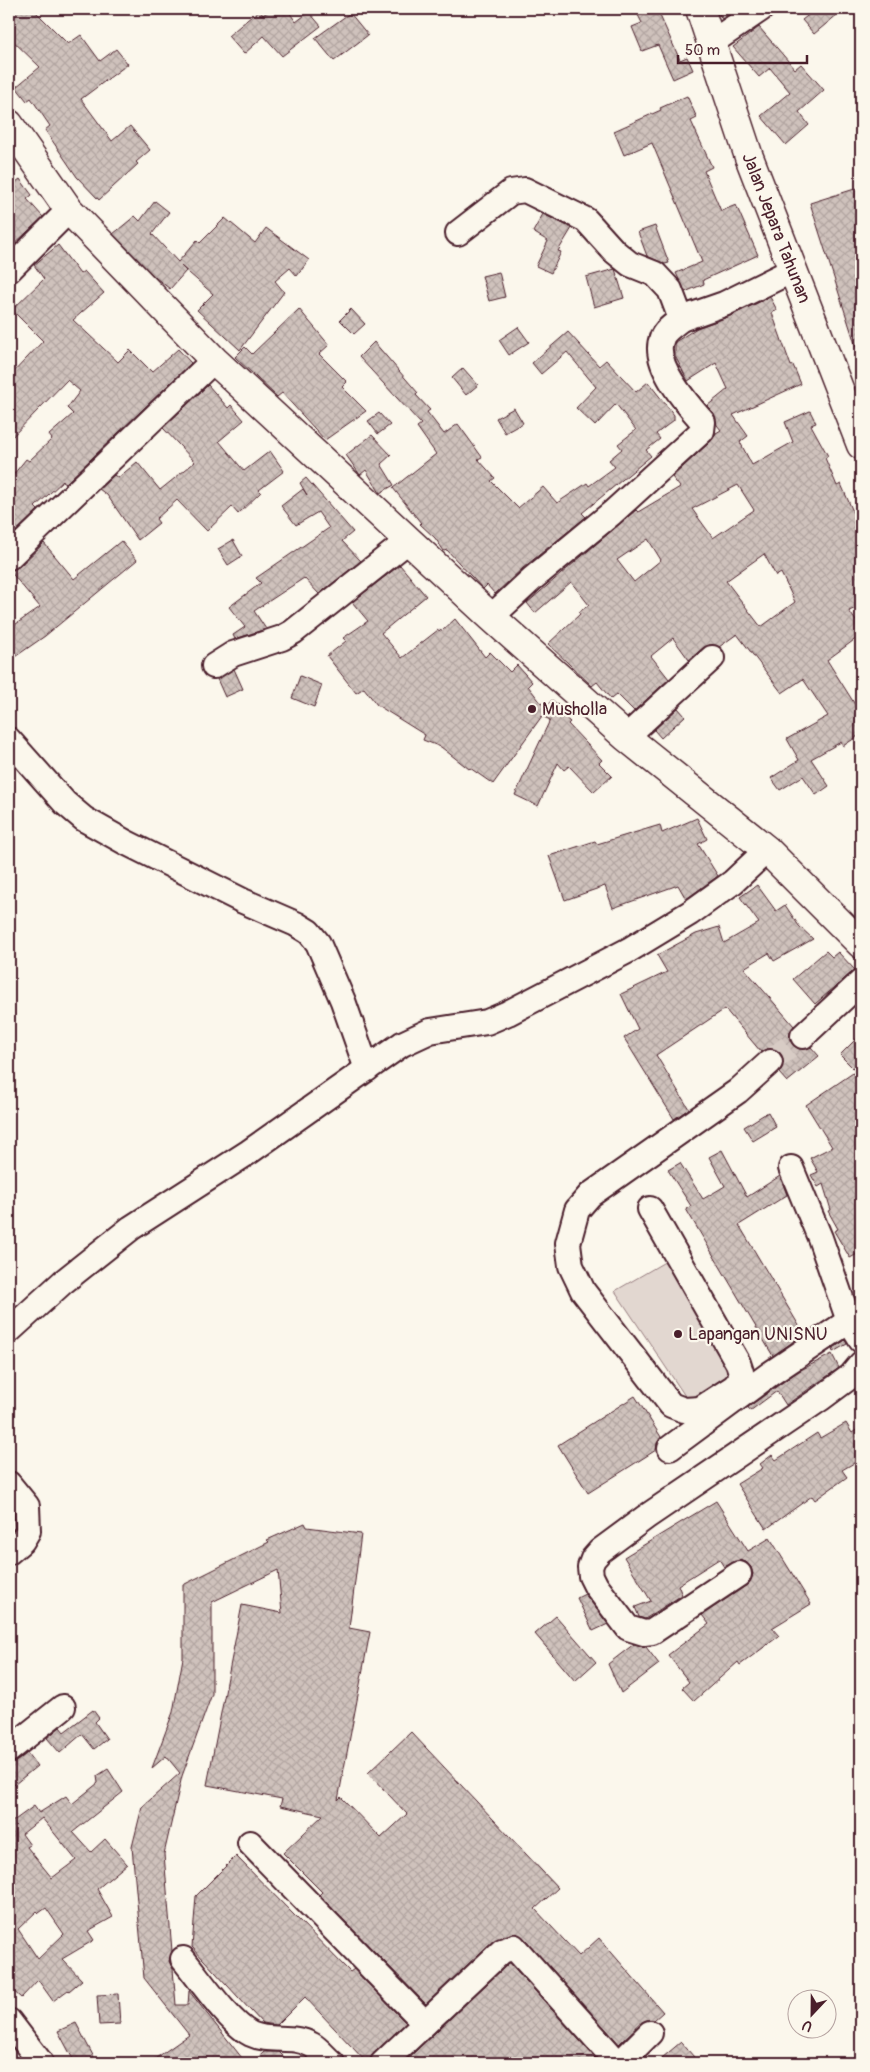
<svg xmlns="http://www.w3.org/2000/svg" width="870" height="2072" font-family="Pangolin,sans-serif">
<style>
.pitch{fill:#e2d7d0;stroke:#967b7e}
.building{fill:url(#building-cross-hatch);stroke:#4a1f2b;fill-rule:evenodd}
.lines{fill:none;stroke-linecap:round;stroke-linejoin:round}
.minor-tunnel{stroke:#d8ccc5;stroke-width:24;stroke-dasharray:24 12;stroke-linecap:butt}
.minor-casing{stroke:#4a1f2b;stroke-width:28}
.major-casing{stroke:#4a1f2b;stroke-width:31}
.highway-casing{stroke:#4a1f2b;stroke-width:31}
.minor{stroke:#fbf7ec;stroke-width:24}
.major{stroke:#fbf7ec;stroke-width:28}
.highway{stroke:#fbf7ec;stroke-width:28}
.poi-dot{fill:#4a1f2b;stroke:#fbf7ec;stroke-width:2}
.labels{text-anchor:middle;stroke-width:4.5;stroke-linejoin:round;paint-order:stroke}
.street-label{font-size:18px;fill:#4a1f2b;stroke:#fbf7ec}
.poi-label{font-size:18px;fill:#4a1f2b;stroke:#fbf7ec;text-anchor:start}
</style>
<defs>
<pattern id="building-cross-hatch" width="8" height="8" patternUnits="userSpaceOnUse" patternTransform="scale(1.25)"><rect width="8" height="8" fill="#cfc2bc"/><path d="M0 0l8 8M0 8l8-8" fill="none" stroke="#b3a6a2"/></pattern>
</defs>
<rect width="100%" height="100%" fill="#fbf7ec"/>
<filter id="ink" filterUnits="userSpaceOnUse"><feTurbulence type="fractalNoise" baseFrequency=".02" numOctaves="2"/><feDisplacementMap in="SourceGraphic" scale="10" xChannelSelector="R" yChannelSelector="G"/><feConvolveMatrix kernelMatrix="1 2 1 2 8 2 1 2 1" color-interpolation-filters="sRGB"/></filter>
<g filter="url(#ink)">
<!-- pitch -->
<path class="pitch" d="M668,1260L738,1377L693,1408L615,1291Z"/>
<!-- building -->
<g class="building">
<path d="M9,9H33L68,44L81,35L100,61L116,49L128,64L81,99L112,141L130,126L150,150L136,162L138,164L99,200L77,177L45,130L50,126L31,98L27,101L16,87L40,67L9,37Z"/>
<path d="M271,9H287L296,22L309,12L321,26L282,56L264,36L244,54L228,36L259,10L263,15Z"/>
<path d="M635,9H657L680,60L687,57L693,70L673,79L658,45L642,51L632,27L642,23Z"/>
<path d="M716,9H737L722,19Z"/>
<path d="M816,9H844L814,34L802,20Z"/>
<path d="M350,13L368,35L334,61L315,38Z"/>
<path d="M759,27L795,69L801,64L824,90L799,112L809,125L786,145L761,116L790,92L770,68L759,77L733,47Z"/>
<path d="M687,96L697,118L691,121L712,167L704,171L721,211L736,205L758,255L703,280L704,284L685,292L676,273L702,262L652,143L624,155L614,131L661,110L660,108Z"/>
<path d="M20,179L32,195L27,199L43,217L9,249V187Z"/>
<path d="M861,187V352L858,353L810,203Z"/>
<path d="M155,201L169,212L152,234L178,262L197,240L200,243L225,218L255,243L266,228L309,260L297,276L290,268L275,281L284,292L240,350L197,310L213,294L181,266L186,271L170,289L156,278L113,234L135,216L140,221Z"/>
<path d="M543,214L572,228L558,251L561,252L551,273L536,266L548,241L533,232Z"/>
<path d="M655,226L669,263L665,264L647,256L638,232Z"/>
<path d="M58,245L80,274L84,271L104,293L73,320L118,362L130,350L152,372L178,349L191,363L65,484L63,481L35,507L38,510L9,538V480L26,459L29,461L52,439L49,435L73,414L67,408L80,391L67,380L9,440V377L43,341L12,310L44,279L34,265Z"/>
<path d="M615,269L624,298L594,307L586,277Z"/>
<path d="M499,272L505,297L489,301L482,276Z"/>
<path d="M770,297L777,310L772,313L791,366L793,365L801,384L733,415L748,436L740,442L752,465L793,442L785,422L810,411L816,423L811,425L828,456L825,458L837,486L841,484L861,530V606L849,611L861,628V635L827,660L861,714V734L843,746L841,742L811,759L829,786L816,795L803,776L780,790L771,778L799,760L787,739L828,716L803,679L782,693L737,634L719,647L710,645L703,648L689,660L673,638L651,656L669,679L634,711L617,694L611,699L597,682L592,686L548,644L580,614L579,612L589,605L571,582L535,613L527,603L636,510L638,512L680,487L672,477L711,441L716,433L721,430L717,425L714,413L707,406L728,389L716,363L688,381L675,356V342L697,328L730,316ZM738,485L754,510L713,538L692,509ZM648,539L661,560L634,582L617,560ZM764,554L776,576L781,573L795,602L761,627L726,581Z"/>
<path d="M299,309L329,345L319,354L347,382L342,387L366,411L325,440L282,393L277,397L235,357L245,347L252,354Z"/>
<path d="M351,309L365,324L354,334L340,320Z"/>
<path d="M518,327L529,342L509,355L499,340Z"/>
<path d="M568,332L599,366L606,360L636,392L648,382L674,415V420L656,434L660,439L646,450L651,456L582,513L586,517L523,568L495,594L487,585L483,589L447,550L444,551L435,538L420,524L421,523L393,488L436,454L417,427L421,424L359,357L374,342L418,393L416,395L430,410L427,412L444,434L458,424L482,457L478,459L495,478L491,481L518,508L543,487L557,503L587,483L589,486L615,467L609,460L622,449L618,444L636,430L616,404L595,426L576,408L596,387L567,352L541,374L532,363Z"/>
<path d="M463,368L478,385L466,395L452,378Z"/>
<path d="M208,385L228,408L231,405L244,420L219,441L244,471L270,451L284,471L259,490L261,492L238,514L232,507L207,531L177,500L156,519L159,523L138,540L107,495L99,489L114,475L118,478L137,462L160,490L195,462L163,428Z"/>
<path d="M514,408L523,423L505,433L496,418Z"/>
<path d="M379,413L390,425L378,434L368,421Z"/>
<path d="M372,435L391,455L381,464L394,485L380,493L366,470L360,475L346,455Z"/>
<path d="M306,478L353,532L342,541L361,561L319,594L304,578L254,611L266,629L235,639L233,635L245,627L229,607L261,583L256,578L329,528L318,512L296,525L281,506L303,489L307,495L300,483Z"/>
<path d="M233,540L242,556L228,565L218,549Z"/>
<path d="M121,541L137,560L45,636L9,661V629L40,607L9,570L19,567L44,543L74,579Z"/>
<path d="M400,565L426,596L381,633L402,658L438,630L442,631L455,619L485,657L490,652L510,672L517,665L532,682L528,686L545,708L552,700L563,709L560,713L570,722L568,724L602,760L599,763L612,776L594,792L569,766L564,770L558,763L538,806L515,795L550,720L542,716L493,784L470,768L469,769L441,747L423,740L425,735L377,705L364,688L356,693L327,656L346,641L343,638L368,621L352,602Z"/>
<path d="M234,669L243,689L225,697L217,679Z"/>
<path d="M300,676L322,685L314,707L292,698Z"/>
<path d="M678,708L685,716L661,738L654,730Z"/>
<path d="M697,818L707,839L698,844L718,876L686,899L678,885L613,908L605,886L565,900L549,856L595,841L597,844L660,825L662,833Z"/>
<path d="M757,885L776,911L785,905L799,926L813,939L774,961L769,953L744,968L794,1026L790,1032V1039L793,1045L799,1049H806L811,1047L819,1056L787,1082L779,1073L783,1066V1059L780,1053L774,1049H767L761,1052L725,1009L656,1055L689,1109L674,1119L624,1038L638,1029L621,994L667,972L657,955L696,934L719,927L724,943L759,923L740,897Z"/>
<path d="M826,951L832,957L838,952L855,970L815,1004L793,979Z"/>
<path d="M861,1034V1252L850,1258L834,1231L838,1229L828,1211L831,1210L823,1184L818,1187L811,1175L818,1172L810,1158L832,1147L806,1105L856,1071L840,1055Z"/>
<path d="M768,1112L776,1127L753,1141L744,1127Z"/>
<path d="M722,1150L747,1197L780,1176L787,1195L739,1225L804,1334L773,1356L686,1209L691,1206L668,1170L680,1163L703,1199L725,1186L709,1157Z"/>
<path d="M845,1340L847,1344L833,1352L832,1349Z"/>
<path d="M832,1354L839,1368L786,1405L777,1391L750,1411L748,1407L797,1372Z"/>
<path d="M635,1396L661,1437L657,1443L656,1450L588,1493L558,1445Z"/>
<path d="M846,1423L852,1433L861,1427V1459L842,1470L847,1477L815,1500L812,1496L766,1529L737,1484L763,1468L760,1464L772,1455L776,1460L817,1433L820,1438Z"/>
<path d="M716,1501L748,1551L770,1538L811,1604L772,1628L779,1636L740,1665L738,1662L694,1701L682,1688L689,1682L668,1655L709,1624L702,1615L747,1585L751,1580L753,1574L751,1567L746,1562L739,1560L724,1567L719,1559L678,1585L682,1595L645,1619L639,1617L635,1607L651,1601L624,1557Z"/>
<path d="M305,1523L307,1527L361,1534L349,1628L370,1632L338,1800L341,1797L381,1838L407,1814L368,1773L411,1732L558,1888L535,1909L579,1956L599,1938L663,2012L654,2020H647L641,2023L619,2044L524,1938L517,1934H510L493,1941L426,2004L319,1895L322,1892L283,1853L323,1815L280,1806L282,1799L207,1785L242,1605L282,1613L278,1570L212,1602V1694L182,1776L164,1854L172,1951L169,1961L173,1969L176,2005H188L189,1991L246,2063H149L189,2035L144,1978L132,1847L142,1807L180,1773L166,1756L152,1768L173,1712L183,1658V1585L269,1542L267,1540Z"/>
<path d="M585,1594L608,1624L593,1631L577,1598Z"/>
<path d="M556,1616L596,1662L575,1681L535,1634Z"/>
<path d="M634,1644L646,1647L659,1664L621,1693L608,1664Z"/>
<path d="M93,1710L99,1718L95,1722L107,1739L94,1749L82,1734L60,1753L47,1738L60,1727L64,1732Z"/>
<path d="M27,1753L37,1766L9,1789V1763L17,1761Z"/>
<path d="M108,1769L123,1792L73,1832L91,1852L105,1839L127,1864L97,1889L113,1917L88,1931L94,1940L62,1959L82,1980L69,1991L68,1990L53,2001L38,1980L21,1998L9,1987V1817L12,1822L34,1806L39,1813L66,1796L72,1804L98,1783L97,1776ZM42,1818L76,1860L52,1878L27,1847L30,1845L22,1834ZM46,1908L64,1934L38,1959L18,1929L37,1911L39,1913Z"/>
<path d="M236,1856L350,1972L354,1969L406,2023L374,2053L370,2063H367L305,1997L277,2025L262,2023L192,1947L196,1896Z"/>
<path d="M510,1963L600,2063H403L509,1963Z"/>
<path d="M118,1994L120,2024L99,2025L97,1995Z"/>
<path d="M76,2023L97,2063H75L58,2031Z"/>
<path d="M681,2042L694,2057L686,2063H656Z"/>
<path d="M264,2052H279L290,2063H252Z"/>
</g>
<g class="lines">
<!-- minor-tunnel -->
<path class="minor-tunnel" d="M770,1062L803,1036"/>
<defs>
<g id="minor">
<path d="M711,43L761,9"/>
<path d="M458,233L511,192L525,190L586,220L614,251L630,264L655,274L670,290L681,319L724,304L793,270"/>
<path d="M9,270L69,210"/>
<path d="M9,557L214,360"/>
<path d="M491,617L532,579L612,513L702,431L703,422C687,404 651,363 662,338C664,331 675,324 681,319"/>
<path d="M214,666L233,654L282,638L293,632L409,540"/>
<path d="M626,737L712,658"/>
<path d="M9,740L65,803L84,819L125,842L243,901L296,924L309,932L318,943L343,1001L367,1069"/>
<path d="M803,1036L861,982"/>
<path d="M791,1168L820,1238L849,1321L861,1340"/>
<path d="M650,1209L738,1363L741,1372L740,1380L734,1387L700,1409L684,1410L671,1405L583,1291L571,1266L568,1243L577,1210L590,1195L738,1091L770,1062"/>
<path d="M9,1331L63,1282L131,1228L249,1152L402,1044L430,1031L487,1022L508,1013L629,950L690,913L733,882L767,850"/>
<path d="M670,1448L770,1374L849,1321"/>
<path d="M9,1484L27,1506L28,1531L22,1541L9,1552"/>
<path d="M739,1574L652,1632L644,1633L628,1628L596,1586L591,1576L590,1567L593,1559L600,1551L646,1517L820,1399L851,1376L861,1364"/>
<path d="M9,1750L63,1707"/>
<path d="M250,1843L425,2023"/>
<path d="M183,1959C199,1978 229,2023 251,2034C270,2043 293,2034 312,2045C319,2049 326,2058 332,2063"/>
<path d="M9,2021L41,2063"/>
<path d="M383,2063L502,1951L514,1947L618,2063"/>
<path d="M620,2063L650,2033"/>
</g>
<path id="major" d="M9,124L69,210L214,360L491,617L626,737L767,850L861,944"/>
<g id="highway">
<path id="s1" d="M700,9L749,157L861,445"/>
</g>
</defs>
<!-- minor casing -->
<use href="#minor" class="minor-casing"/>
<!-- major casing -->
<use href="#major" class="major-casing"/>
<!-- highway casing -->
<use href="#highway" class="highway-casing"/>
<!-- minor -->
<use href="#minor" class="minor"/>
<!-- major -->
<use href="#major" class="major"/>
<!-- highway -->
<use href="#highway" class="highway"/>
</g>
</g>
<!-- markers -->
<g class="poi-dot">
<circle cx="532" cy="709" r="5"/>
<circle cx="678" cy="1334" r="5"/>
</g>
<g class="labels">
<!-- street labels -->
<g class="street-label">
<text dy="6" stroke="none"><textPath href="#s1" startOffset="232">Jalan Jepara Tahunan</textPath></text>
</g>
<!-- poi labels -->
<g class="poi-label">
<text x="542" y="715">Musholla</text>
<text x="688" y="1340">Lapangan UNISNU</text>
</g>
</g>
<!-- margin -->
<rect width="870" height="2072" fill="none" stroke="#fbf7ec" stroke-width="30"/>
<rect x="15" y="15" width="840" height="2042" fill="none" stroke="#4a1f2b" stroke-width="2" filter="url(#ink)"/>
<!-- north arrow -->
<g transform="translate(812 2014) rotate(202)"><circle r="24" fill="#fbf7ec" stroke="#b4a19f"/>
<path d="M0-4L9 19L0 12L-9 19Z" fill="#4a1f2b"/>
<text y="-8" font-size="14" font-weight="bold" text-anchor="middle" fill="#4a1f2b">U</text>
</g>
<!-- scale -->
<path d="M678 55v8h129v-8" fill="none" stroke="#4a1f2b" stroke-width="2.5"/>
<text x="685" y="55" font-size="15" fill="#4a1f2b" stroke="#fbf7ec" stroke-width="4" paint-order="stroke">50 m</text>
</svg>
